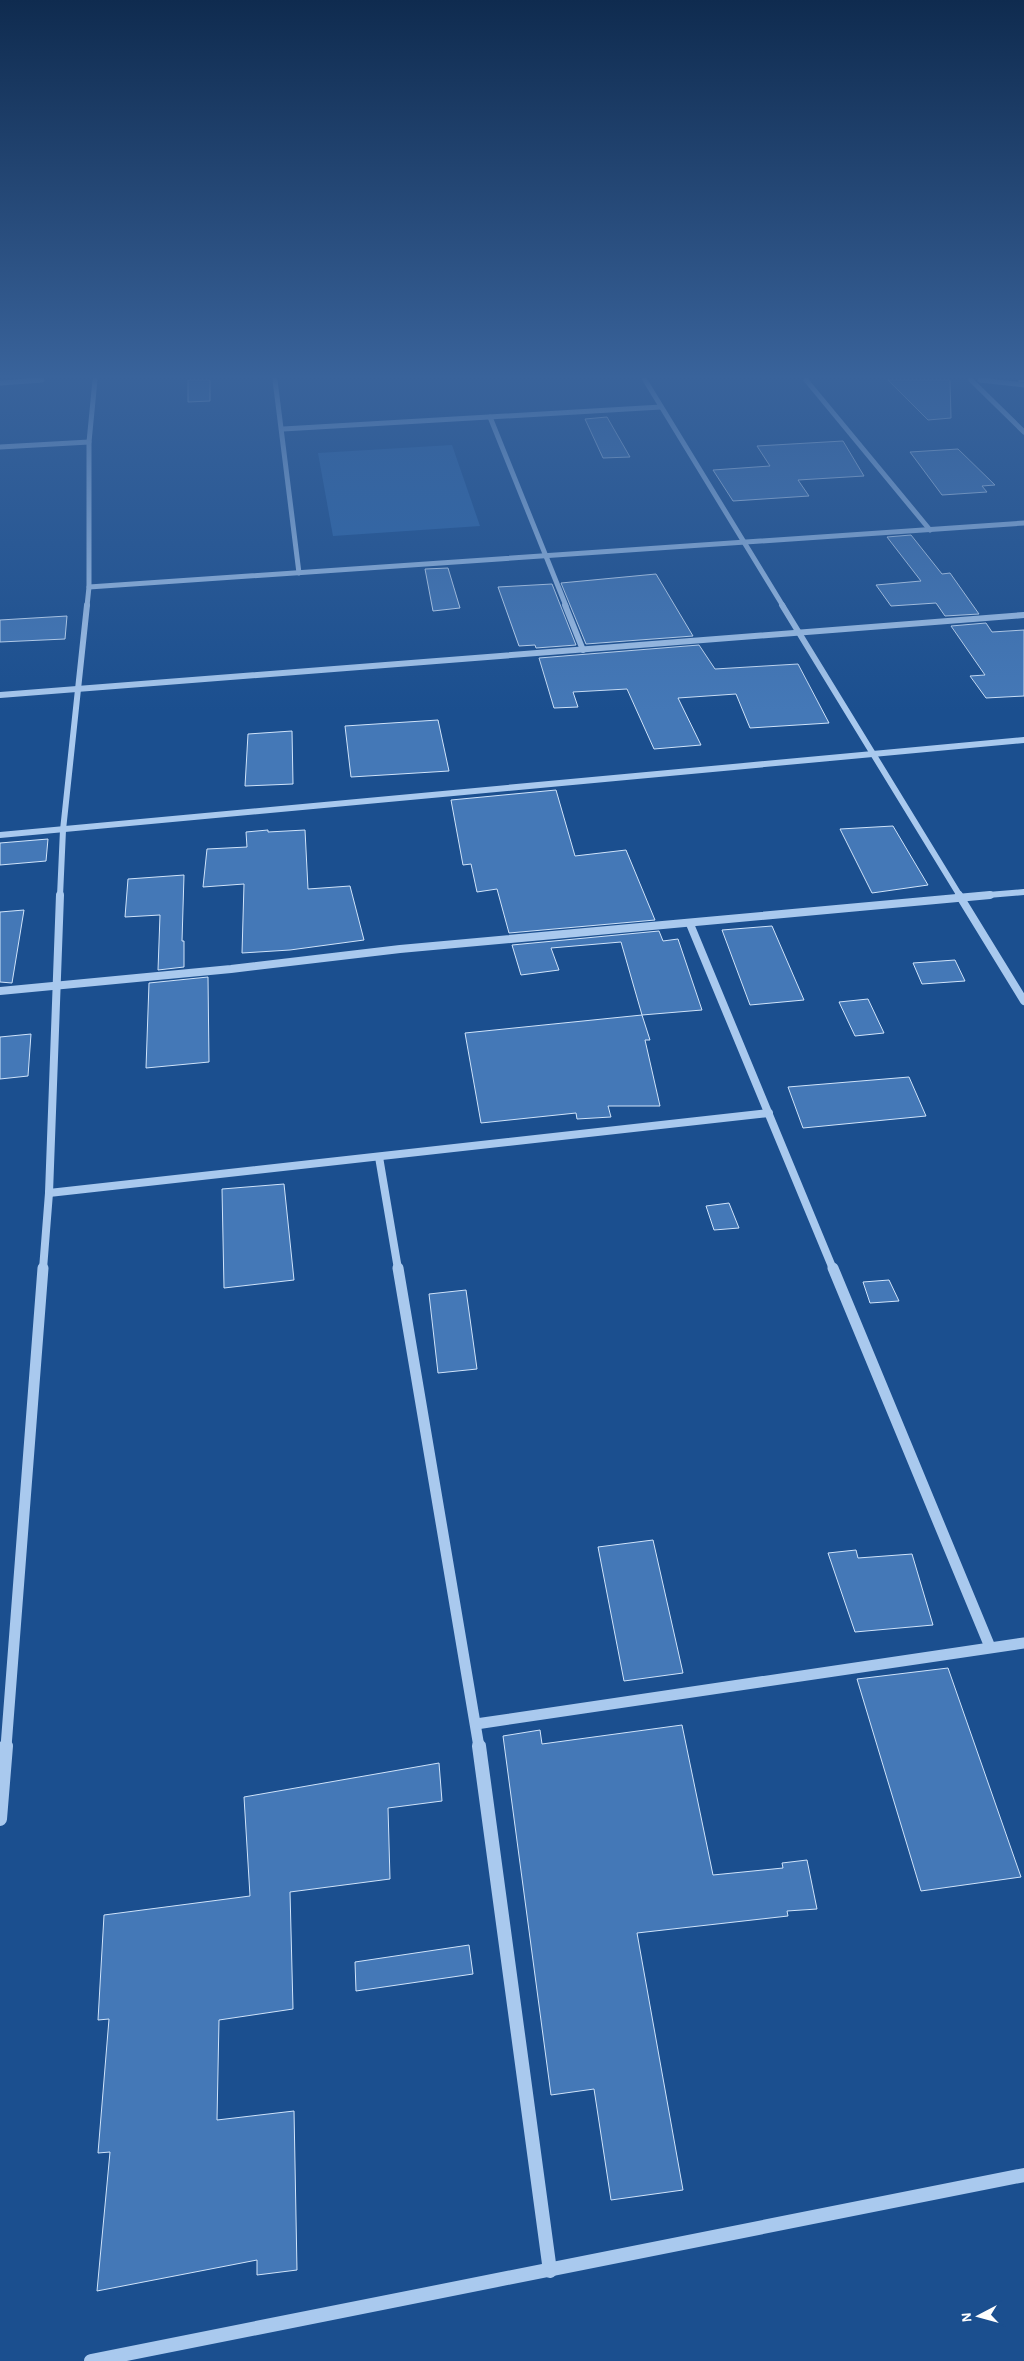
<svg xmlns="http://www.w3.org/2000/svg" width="1024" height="2361" font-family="'Alegreya Sans',sans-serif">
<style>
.green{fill:#2e69ad}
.building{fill:#4478b7;stroke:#cfe3fa}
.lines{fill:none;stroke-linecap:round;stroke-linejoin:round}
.minor-far4{stroke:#a9c9ee;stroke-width:5}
.minor-far3{stroke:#a9c9ee;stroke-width:6}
.minor-far2{stroke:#a9c9ee;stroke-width:8}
.minor-far1{stroke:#a9c9ee;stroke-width:11}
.minor{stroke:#a9c9ee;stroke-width:14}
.highway{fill:#fff;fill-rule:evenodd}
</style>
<rect width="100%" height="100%" fill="#1b4f8f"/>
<!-- green -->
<path class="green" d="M452,445L480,526L333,536L318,453Z"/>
<!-- building -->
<g class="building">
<path d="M188,380H210V401L188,402Z"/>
<path d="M888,380H950L951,418L928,420Z"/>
<path d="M607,417L630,457L603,458L585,419Z"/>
<path d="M843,441L864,476L798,480L809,496L733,501L713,470L770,466L757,446Z"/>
<path d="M958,449L995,485L982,486L987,492L942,495L910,452Z"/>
<path d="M911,535L942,574L950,573L979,614L945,616L936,603L891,606L876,585L921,581L887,537Z"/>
<path d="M448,568L460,608L433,611L425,569Z"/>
<path d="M656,574L693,636L586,644L561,583Z"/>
<path d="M552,584L576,645L536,648L535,645L519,646L498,587Z"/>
<path d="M67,616L65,639L0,642V620Z"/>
<path d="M986,623L992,632L1024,630V696L986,698L970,676L985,675L951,626Z"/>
<path d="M699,645L715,669L798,664L829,723L750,728L736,694L678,698L701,745L654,749L627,689L573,692L578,707L554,708L539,658Z"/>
<path d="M438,720L449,771L351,777L345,726Z"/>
<path d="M292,731L293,784L245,786L248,734Z"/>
<path d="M556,790L575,856L626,850L655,920L509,933L497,889L477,892L471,864L463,865L451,800Z"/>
<path d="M893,826L928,885L872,893L840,829Z"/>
<path d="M268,830V832L305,830L308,889L350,886L364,940L290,950L242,953L244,884L203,887L207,849L247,847L246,832Z"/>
<path d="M48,839L46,861L0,865V843Z"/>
<path d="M184,875L182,941H184V967L158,970L160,915L125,917L128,879Z"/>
<path d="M24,910L12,983L0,982V912Z"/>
<path d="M772,926L804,1000L750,1005L722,930Z"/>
<path d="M659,931L663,941L678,939L702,1010L642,1015L621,942L551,948L559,970L521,975L512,945Z"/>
<path d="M955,960L965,981L922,984L913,963Z"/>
<path d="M208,977L209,1062L146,1068L149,983Z"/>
<path d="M868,999L884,1033L855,1036L839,1002Z"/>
<path d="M642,1015L650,1040H645L660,1106H608L611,1117L577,1119L576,1113L481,1123L465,1033Z"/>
<path d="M31,1034L28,1076L0,1079V1037Z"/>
<path d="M909,1077L926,1116L803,1128L788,1087Z"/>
<path d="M284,1184L294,1280L224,1288L222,1189Z"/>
<path d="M729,1203L739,1228L714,1230L706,1206Z"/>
<path d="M889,1280L899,1301L870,1303L863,1282Z"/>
<path d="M466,1290L477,1369L438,1373L429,1294Z"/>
<path d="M653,1540L683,1673L624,1681L598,1547Z"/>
<path d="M856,1550L858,1558L912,1554L933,1625L855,1632L828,1553Z"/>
<path d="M948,1668L1021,1877L921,1891L857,1679Z"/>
<path d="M682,1725L713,1875L783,1868L782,1863L807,1860L817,1909L787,1911L788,1916L637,1933L683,2190L611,2200L594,2089L551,2095L503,1736L540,1730L542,1744Z"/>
<path d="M439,1763L442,1801L388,1808L390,1879L290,1892L293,2009L219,2020L217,2120L294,2111L297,2270L257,2275V2260L97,2291L110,2152L98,2153L109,2019L98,2020L104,1915L250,1896L244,1797Z"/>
<path d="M469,1945L473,1974L356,1991L355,1962Z"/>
</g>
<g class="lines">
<!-- minor-far4 -->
<g class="minor-far4">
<path d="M275,380L299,573"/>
<path d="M645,380L783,606"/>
<path d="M806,380L930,530"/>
<path d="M971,380L1024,432"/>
<path d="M980,380L1024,385"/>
<path d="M0,383L42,380"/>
<path d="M490,417L566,606"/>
<path d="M283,429L661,407"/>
<path d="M0,447L89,442"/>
<path d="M89,587L1024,523"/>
<path d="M87,606L89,587V442L95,380"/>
</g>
<!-- minor-far3 -->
<g class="minor-far3">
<path d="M565,605L583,650"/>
<path d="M782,605L960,896"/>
<path d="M0,695L1024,615"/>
<path d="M0,835L1024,740"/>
<path d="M60,896L63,830L87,605"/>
<path d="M976,896L1024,892"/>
</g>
<!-- minor-far2 -->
<g class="minor-far2">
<path d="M959,895L1024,1001"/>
<path d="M690,924L833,1269"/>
<path d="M0,991L231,969L400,949L990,895"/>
<path d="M379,1157L398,1269"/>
<path d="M49,1193L769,1113"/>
<path d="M43,1269L49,1193L60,895"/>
</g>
<!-- minor-far1 -->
<g class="minor-far1">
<path d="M398,1268L479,1747"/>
<path d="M833,1268L990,1647"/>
<path d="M476,1724L1024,1643"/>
<path d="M6,1747L43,1268"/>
</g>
<!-- minor -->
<g class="minor">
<path d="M479,1746L550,2271"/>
<path d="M0,1819L6,1746"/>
<path d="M91,2361L1024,2175"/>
</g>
<!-- highway -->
<path class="highway" d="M1018,380H1024V382H1019Z"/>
</g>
<!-- sky -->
<linearGradient id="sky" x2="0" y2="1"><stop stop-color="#0f2b4f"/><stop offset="0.53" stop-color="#39639b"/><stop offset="1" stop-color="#39639b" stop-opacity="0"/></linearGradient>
<rect width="1024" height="711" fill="url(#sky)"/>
<!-- north arrow -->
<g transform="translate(979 2316) rotate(264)" stroke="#1b4f8f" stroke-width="4" paint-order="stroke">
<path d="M0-4L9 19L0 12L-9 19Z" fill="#ffffff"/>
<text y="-8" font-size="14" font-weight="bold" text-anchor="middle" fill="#ffffff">N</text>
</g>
</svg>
